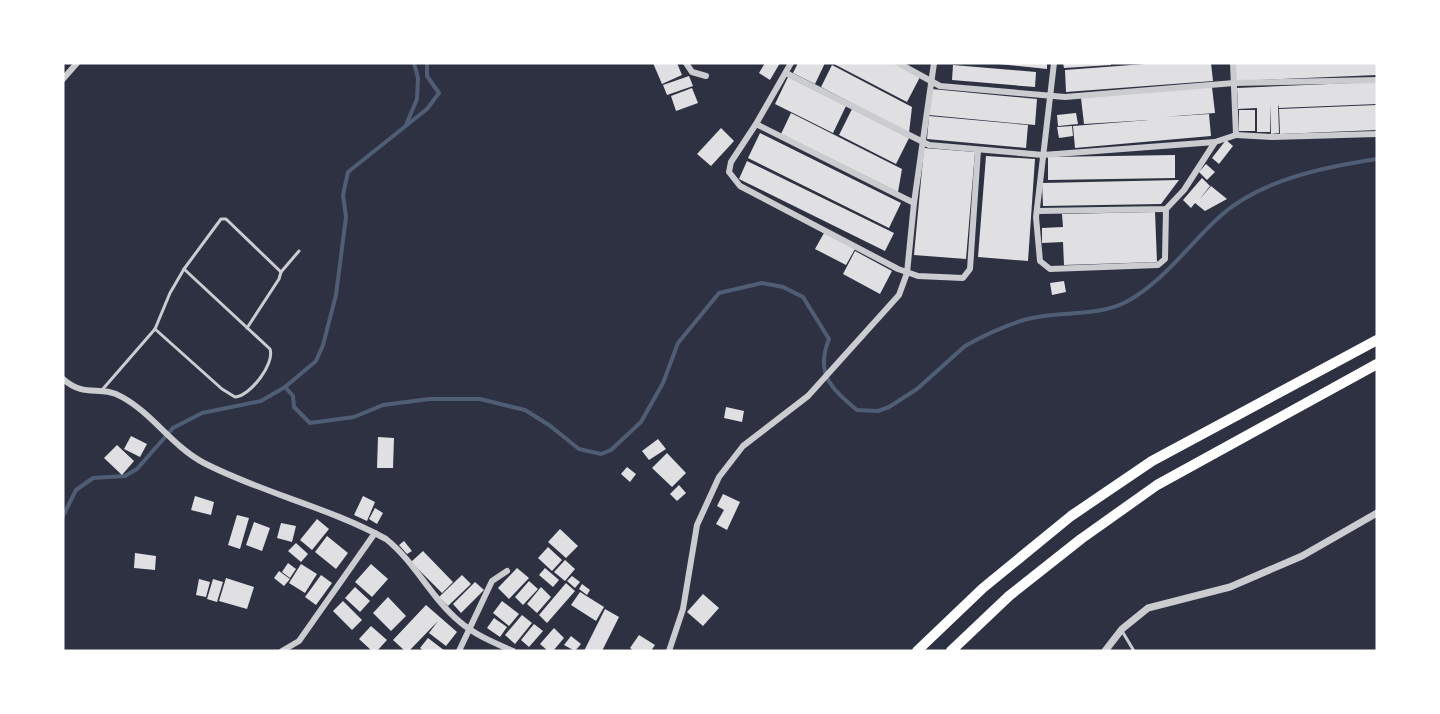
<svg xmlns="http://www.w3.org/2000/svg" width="1440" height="714" font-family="Signika,sans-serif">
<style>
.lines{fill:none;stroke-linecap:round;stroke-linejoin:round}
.stream{stroke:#4f5d75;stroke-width:4}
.building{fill:#e0e0e3}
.service{stroke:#caccd0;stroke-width:3}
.minor{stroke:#caccd0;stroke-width:6}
.tertiary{stroke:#caccd0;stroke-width:7}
.motorway{stroke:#fff;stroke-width:10}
</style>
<rect width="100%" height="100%" fill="#2d3142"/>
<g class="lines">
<!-- stream -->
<g class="stream">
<path d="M406,125L417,99L418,78L414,63"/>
<path d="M285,387L293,396L294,407L310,423L354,417L383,405L429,399H480L525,410L549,425L579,449L601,454L611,450L641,422L663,383L678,343L719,293L762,283L783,287L803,297L829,339C815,374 831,388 857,410L878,411L889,407L917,389L965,346C983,336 1004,326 1024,320C1057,310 1095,318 1126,302C1162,283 1188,246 1217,219C1258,180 1324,167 1377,159"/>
<path d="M63,516L76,490L93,478L125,476L137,469L173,428L202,413L261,401L285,387L316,361L323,345L336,295L346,217L343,195L348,172L427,109L439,93L427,76V63"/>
</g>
</g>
<!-- building -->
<g class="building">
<path d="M653,63H677L682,75L662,84Z"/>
<path d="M765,63H780L770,80L759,73Z"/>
<path d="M798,63H825L815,84L793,73Z"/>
<path d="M832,63H893L920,77L907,102Z"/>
<path d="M989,63H1047V69Z"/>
<path d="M1063,63H1111V65L1064,68Z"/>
<path d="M1158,63H1211L1213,81L1066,92L1065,70Z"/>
<path d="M1234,63H1377V75L1234,81Z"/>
<path d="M832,65L912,107L909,133L821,87Z"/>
<path d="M953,65L1036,72L1035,87L952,80Z"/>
<path d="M689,76L693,86L667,95L663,85Z"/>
<path d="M788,77L846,106L833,133L775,104Z"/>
<path d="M1377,82V104L1279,108L1278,104L1279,133L1271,134L1270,104V132H1257V108L1238,109L1237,88Z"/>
<path d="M1212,87L1215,113L1163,117L1209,114L1211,136L1075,148L1073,126L1149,120L1084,124L1081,98Z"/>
<path d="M692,88L698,103L676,111L671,96Z"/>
<path d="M932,89L1037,99L1035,125L929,115Z"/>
<path d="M1377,105V130L1280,134L1279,109Z"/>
<path d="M852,109L909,138L896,164L839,135Z"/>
<rect x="1239" y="110" width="16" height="21"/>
<path d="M791,113L902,169L898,192L781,134Z"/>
<path d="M1076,113L1078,124L1058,126L1057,115Z"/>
<path d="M929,116L1028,125L1026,148L927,139Z"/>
<path d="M1072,126L1073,136L1059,138L1057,127Z"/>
<path d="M721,128L734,141L711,166L697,154Z"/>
<path d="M760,133L901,203L889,228L748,158Z"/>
<path d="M1226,140L1233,146L1219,164L1212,158Z"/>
<path d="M924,148L975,152L966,259L914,255Z"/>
<path d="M1175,155V178L1048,180V157Z"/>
<path d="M986,156L1035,159L1028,261L978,257Z"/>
<path d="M747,161L894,233L885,251L739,179Z"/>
<path d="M1206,164L1215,172L1207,180L1199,172Z"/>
<path d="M1202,178L1210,186L1199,200L1211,186L1227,199L1205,211L1195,203L1191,208L1183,200Z"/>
<path d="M1179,180L1161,204L1043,206L1042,183Z"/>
<path d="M1155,212L1157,262L1064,265L1063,242L1042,243V228L1063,227L1062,214Z"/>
<path d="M824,233L855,249L846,265L815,249Z"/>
<path d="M855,251L892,271L880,294L843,274Z"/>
<path d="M1064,281L1066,292L1052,295L1050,283Z"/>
<path d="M726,407L744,411L742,422L724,418Z"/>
<path d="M131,436L147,444L140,457L124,449Z"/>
<path d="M378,437L394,438L393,468H377Z"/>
<path d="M658,439L666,449L649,460L642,451Z"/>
<path d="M117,445L134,461L122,475L104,458Z"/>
<path d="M667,453L686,473L672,487L652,468Z"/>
<path d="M627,467L636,474L630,482L621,474Z"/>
<path d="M679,485L686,493L677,501L670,494Z"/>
<path d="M723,494L740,502L727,530L716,524L724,510L717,506Z"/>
<path d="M195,496L214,502L211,515L191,510Z"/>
<path d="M363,496L375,502L367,521L354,515Z"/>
<path d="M375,508L383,513L377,524L369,519Z"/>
<path d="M237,515L249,518L240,549L228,545Z"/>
<path d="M317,519L329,529L312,550L300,540Z"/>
<path d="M254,522L270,528L262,551L246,545Z"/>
<path d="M281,523L296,526L292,542L277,538Z"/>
<path d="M560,529L578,546L566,558L548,542Z"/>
<path d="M327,536L348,553L336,569L315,552Z"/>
<path d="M404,541L412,551L407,554L399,545Z"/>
<path d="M296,543L308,554L301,562L288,551Z"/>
<path d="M548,547L562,560L552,571L538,558Z"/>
<path d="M423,551L453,582L442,593L411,562Z"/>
<path d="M135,553L156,556L155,570L134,568Z"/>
<path d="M565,560L575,569L565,581L554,572Z"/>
<path d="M288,563L296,569L290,578L282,572Z"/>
<path d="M301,564L317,574L305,593L289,583Z"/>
<path d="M371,564L388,579L372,597L355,582Z"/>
<path d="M517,568L529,578L509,599L498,588Z"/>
<path d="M545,568L559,580L553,587L539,575Z"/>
<path d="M279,571L290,579L284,586L274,578Z"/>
<path d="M321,575L332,583L316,605L305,597Z"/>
<path d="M462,575L471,584L448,606L439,597Z"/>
<path d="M572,576L580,582L575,588L567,581Z"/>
<path d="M226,578L254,587L247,609L219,601Z"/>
<path d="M199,579L210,582L206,597L196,595Z"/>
<path d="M213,579L223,582L217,602L207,599Z"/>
<path d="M529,581L538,589L523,605L515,597Z"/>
<path d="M475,582L484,590L461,613L453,604Z"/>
<path d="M566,583L575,591L547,623L539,615Z"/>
<path d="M582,584L590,590L587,595L579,589Z"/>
<path d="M355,587L370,601L360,612L345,598Z"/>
<path d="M541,587L551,597L537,613L527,604Z"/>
<path d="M580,592L604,607L596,621L571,605Z"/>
<path d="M703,594L719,608L703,626L687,612Z"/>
<path d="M388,597L406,616L391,631L373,613Z"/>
<path d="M343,601L362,620L352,630L333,611Z"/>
<path d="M502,601L519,614L509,626L493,613Z"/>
<path d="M426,605L457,632L446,646L429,633L438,621L409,651H405L393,640Z"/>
<path d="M605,609L619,617L602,651H584Z"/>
<path d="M522,615L532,623L515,644L505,635Z"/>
<path d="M494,618L507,627L500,637L487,628Z"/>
<path d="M534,624L543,631L529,647L521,640Z"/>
<path d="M371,626L387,640L377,651H372L359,639Z"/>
<path d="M554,628L564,638L553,651H548L540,644Z"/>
<path d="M639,635L655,645L651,651H634L630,648Z"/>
<path d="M571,636L581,644L575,651L564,645Z"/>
<path d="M428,638L445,651H424L420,648Z"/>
</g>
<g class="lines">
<!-- service -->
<g class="service">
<path d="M281,272L299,251"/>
<path d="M155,329L222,389L235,397C250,396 275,364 270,349L184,269"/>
<path d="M102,390L155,329L170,293L184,269L221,219H226L281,272L279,279L247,328"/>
<path d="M1122,631L1134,651"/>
</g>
<!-- minor -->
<g class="minor">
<path d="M686,63L692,72L706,76"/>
<path d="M791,63L756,124L731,162L729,172L740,186L898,269L918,276L963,278L970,269L978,150"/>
<path d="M898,63L940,86L1065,97L1234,83L1377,80"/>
<path d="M1054,63L1036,217L1040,261L1050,269L1158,265L1165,259L1166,209"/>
<path d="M1233,63L1236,135L1272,137L1377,134"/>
<path d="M786,73L929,145L1043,155L1215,142"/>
<path d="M63,79L77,63"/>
<path d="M756,124L914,203"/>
<path d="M1037,211L1166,209L1184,190L1215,142L1236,135"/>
<path d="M63,379C86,399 99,384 122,397C153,414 172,446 204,463C262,493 328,507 386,539C415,562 431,598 460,622C475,635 495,643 513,651"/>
<path d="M282,651L299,641L375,533"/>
<path d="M459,651L492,581L507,571"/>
<path d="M669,651L683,609L697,525L719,477L743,446L808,396L899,295L907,273L914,203L934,63"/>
</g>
<!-- tertiary -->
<path class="tertiary" d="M1105,651L1122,629L1148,608L1230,587L1302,556L1377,513"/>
<!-- motorway -->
<g class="motorway">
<path d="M917,651L983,588L1071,516L1152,461L1377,340"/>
<path d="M951,651L1009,596L1081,539L1157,485L1377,364"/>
</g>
</g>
<!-- border -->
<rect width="1440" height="714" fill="none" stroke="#ffffff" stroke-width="129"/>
</svg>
